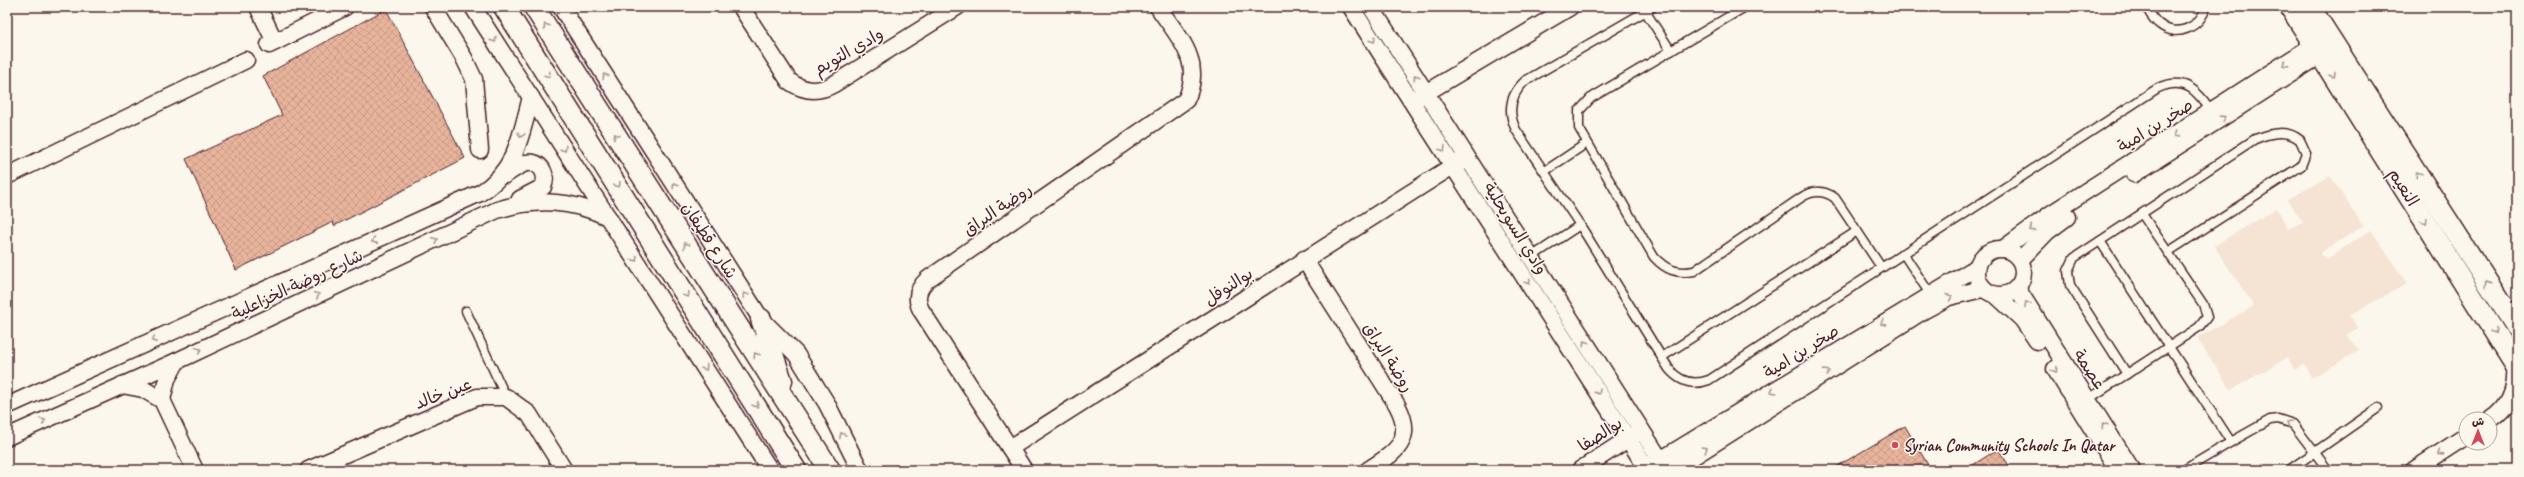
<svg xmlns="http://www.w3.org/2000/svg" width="2524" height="477" font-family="Caveat,'Playpen Sans Arabic',sans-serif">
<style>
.built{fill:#f5e3d4}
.building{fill:url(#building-cross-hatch);stroke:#4a1f2b}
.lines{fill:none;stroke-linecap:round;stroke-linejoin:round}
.service-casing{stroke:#4a1f2b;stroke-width:11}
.minor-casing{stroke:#4a1f2b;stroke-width:19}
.tertiary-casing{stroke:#4a1f2b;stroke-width:23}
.service{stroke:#fbf7ec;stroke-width:8}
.minor{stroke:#fbf7ec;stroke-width:16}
.tertiary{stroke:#fbf7ec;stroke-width:20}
.oneway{stroke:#ab9695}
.poi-dot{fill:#d1495b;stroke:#fbf7ec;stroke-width:1.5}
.labels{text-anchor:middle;stroke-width:3;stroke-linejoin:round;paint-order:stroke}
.street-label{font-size:17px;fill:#4a1f2b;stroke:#fbf7ec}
.poi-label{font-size:17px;font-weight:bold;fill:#4a1f2b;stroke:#fbf7ec;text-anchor:start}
</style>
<defs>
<pattern id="building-cross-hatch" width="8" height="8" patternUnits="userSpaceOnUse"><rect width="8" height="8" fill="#e8b49b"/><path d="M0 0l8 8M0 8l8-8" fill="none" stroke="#c89a86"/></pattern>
</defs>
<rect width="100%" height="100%" fill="#fbf7ec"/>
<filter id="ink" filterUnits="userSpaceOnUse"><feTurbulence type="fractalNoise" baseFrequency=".025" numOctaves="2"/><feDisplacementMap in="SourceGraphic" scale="8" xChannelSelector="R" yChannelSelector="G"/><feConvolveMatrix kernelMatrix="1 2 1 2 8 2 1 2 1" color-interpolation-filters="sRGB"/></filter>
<g filter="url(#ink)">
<!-- built -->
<path class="built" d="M2330,176L2363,226L2320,253L2327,259L2371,230L2407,284L2349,315L2358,328L2346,335L2359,350L2312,378L2305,364L2294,370L2288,357L2231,390L2197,338L2254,306L2214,246L2277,208L2288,229L2303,222L2287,200Z"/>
<!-- building -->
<g class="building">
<path d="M386,9L465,158L334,226L333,222L236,270L186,159L282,115L263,76Z"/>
<path d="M1905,426L1931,470H1831Z"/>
<path d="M1998,449L2012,470H1965Z"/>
</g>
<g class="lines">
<defs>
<g id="service">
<path d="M1653,7L1525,81C1510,95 1507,111 1516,130L1580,225L1669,369C1680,382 1693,386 1709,380L2158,88C2186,76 2197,91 2212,112"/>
<path d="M1745,7L1591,98L1579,111V128L1654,257C1666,270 1677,274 1694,271L1802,197C1813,190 1824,190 1835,198L1881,267"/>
<path d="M2146,7C2150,13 2153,20 2159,24C2177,39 2200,27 2206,7"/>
<path d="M1643,8L1671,51"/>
<path d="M1545,171L1587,143"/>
<path d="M2100,241L2231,442"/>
<path d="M1903,253L1930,294"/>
<path d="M1528,259L1580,225"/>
<path d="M466,311L506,397"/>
<path d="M1662,357L1857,231"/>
<path d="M2127,374L2070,285L2068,271L2074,258L2255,139C2271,133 2287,129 2300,140L2306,153L2301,166L2168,252"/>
<path d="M2087,400L2199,327L2207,317L2203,304L2142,214"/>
<path d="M2184,470L2231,442L2270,420L2278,419L2293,424L2328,470"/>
<path d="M2289,470L2378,408"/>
</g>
<g id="minor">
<path d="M258,7L275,42"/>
<path d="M433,7L464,58L474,79L480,150"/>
<path d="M473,7L770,470"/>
<path d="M561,7L761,319L796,354L827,404L860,470"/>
<path d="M741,7L789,81C804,92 818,93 834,84L957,7"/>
<path d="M1351,7L1648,470"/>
<path d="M1371,7L1667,470"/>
<path d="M269,45L345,7"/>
<path d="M1417,98L1570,7"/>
<path d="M2134,174L2330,49"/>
<path d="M505,175C511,171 519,165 526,163C542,160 548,176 543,187L520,199"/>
<path d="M7,176L246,60"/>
<circle cx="2000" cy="272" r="23"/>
<path d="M2003,249L2052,213L2323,39"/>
<path d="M1304,259L1397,405C1416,440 1395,453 1368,470"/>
<path d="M2020,260L2048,231L2067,217"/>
<path d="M2017,288L2132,470"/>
<path d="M1997,296L2022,319L2037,341"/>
<path d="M2055,369L2118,470"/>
<path d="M122,385L143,389L162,400L195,470"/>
<path d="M162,400L167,379L177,361"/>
<path d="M7,406L480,193C516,171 521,135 531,97"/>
<path d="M2490,420C2510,407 2517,388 2515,365"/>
<path d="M7,437L177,361L497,210C537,198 571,200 608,217"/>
<path d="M1010,448L1462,160"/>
<path d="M1652,465L1977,267"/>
<path d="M308,470L477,397H506L529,414L564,470"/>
<path d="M1024,470L921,310C915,298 918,288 928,279L1186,100C1204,61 1179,38 1158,7"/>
<path d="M1580,470L1637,433"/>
<path d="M1672,470L1923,311L1949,297L1982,289"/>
<path d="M2414,470L2466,436"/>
</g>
<g id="tertiary">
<path d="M504,7L796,470"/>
<path d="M534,7L830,470"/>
<path d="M2290,7L2517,368"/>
<path d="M2310,7L2517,328"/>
<path d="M761,319L782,381"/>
</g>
</defs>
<!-- service casing -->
<use href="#service" class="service-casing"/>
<!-- minor casing -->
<use href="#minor" class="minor-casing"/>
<!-- tertiary casing -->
<use href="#tertiary" class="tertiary-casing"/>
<!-- service -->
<use href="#service" class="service"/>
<!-- minor -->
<use href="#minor" class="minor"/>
<!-- tertiary -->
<use href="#tertiary" class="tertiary"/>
</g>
<!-- one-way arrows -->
<defs><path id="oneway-chevron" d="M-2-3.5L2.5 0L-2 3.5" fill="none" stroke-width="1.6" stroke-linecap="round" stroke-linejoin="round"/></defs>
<g class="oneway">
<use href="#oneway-chevron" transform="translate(546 26) rotate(-123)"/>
<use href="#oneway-chevron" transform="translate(494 40) rotate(57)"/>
<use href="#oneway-chevron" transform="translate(1373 40) rotate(57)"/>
<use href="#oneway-chevron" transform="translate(2285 64) rotate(147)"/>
<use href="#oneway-chevron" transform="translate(548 75) rotate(57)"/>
<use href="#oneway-chevron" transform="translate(2333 75) rotate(58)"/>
<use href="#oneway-chevron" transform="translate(605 76) rotate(-123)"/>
<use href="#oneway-chevron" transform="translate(1416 77) rotate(-123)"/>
<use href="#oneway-chevron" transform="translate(2223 118) rotate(-33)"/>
<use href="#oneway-chevron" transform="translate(521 135) rotate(106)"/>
<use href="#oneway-chevron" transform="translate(2176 135) rotate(148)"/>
<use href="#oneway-chevron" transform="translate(616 136) rotate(-123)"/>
<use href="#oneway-chevron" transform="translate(564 149) rotate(57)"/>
<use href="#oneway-chevron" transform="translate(1443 149) rotate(58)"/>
<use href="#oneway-chevron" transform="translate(2418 174) rotate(-123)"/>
<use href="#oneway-chevron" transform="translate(618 185) rotate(58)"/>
<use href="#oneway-chevron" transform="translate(675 185) rotate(-123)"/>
<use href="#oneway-chevron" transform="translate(2425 221) rotate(58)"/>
<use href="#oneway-chevron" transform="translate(2032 229) rotate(142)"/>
<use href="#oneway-chevron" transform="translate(435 240) rotate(-25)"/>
<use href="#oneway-chevron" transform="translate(374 241) rotate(156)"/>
<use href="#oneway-chevron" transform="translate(686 245) rotate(-123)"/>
<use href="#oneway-chevron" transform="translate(635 259) rotate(57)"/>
<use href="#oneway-chevron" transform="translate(1528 282) rotate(57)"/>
<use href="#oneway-chevron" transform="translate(2488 283) rotate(-123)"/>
<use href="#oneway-chevron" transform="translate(317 295) rotate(-25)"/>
<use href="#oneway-chevron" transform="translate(687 295) rotate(58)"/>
<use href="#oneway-chevron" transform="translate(745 295) rotate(-123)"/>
<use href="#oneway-chevron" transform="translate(1950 297) rotate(-22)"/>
<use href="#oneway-chevron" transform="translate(2027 304) rotate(-121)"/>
<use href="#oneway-chevron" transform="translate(1883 323) rotate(148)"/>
<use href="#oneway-chevron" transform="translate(2494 331) rotate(58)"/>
<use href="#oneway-chevron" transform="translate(154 340) rotate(156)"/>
<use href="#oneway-chevron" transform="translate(1585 343) rotate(-123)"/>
<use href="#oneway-chevron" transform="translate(199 350) rotate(-25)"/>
<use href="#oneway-chevron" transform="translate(756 355) rotate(-123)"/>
<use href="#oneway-chevron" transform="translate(705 368) rotate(57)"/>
<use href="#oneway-chevron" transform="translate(2055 370) rotate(58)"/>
<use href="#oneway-chevron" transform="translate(1827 372) rotate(-32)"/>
<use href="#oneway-chevron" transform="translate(1773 391) rotate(148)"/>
<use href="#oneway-chevron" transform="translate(1598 392) rotate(57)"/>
<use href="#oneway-chevron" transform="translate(756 405) rotate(58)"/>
<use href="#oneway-chevron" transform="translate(43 421) rotate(-24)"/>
<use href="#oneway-chevron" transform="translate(2289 423) rotate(-146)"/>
<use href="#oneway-chevron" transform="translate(2104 425) rotate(-123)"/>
<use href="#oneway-chevron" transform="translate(842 435) rotate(-116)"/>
<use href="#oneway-chevron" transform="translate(1705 449) rotate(-32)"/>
<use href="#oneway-chevron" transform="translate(2440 453) rotate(147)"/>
</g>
</g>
<!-- markers -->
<circle class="poi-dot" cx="1895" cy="445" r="4"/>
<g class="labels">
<!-- street labels -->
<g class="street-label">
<text transform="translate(848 51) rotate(-30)" y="6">وادي التويم</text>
<text transform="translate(2155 125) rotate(-32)" y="6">صخر بن امية</text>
<text transform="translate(2404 187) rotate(58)" y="6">النعيم</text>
<text transform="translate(997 209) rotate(-34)" y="6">روضة البراق</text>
<text transform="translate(1516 228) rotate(58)" y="6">وادي السويحلية</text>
<text transform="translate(710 240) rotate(57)" y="6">شارع قطيفان</text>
<text transform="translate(297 284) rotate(-25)" y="6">شارع روضة الخزاعلية</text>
<text transform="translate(1228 286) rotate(-33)" y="6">بوالنوفل</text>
<text transform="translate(1801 351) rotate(-32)" y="6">صخر بن امية</text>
<text transform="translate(1389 357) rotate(58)" y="6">روضة البراق</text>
<text transform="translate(2090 369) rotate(57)" y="6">عصمة</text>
<text transform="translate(443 393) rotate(-21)" y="6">عين خالد</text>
<text transform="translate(1600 434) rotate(-33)" y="6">بوالصفا</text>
</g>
<!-- poi labels -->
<g class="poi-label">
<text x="1903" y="451">Syrian Community Schools In Qatar</text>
</g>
</g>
<!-- margin -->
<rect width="2524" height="477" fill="none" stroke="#fbf7ec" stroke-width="24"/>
<rect x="12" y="12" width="2500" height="453" fill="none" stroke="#4a1f2b" stroke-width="1.5" filter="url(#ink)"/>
<!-- north arrow -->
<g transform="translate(2478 431)"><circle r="19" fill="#fbf7ec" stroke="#b4a19f"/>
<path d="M0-3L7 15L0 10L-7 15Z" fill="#d1495b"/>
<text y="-6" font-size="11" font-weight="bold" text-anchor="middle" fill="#4a1f2b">ش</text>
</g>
</svg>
